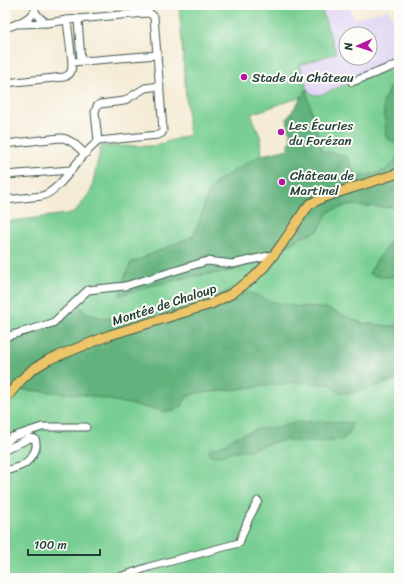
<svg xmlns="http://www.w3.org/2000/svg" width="404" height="583" font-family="Sriracha,sans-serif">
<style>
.built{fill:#e0d4f4;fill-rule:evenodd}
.green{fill:#79cf93;stroke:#4c8664}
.forest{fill:#62b27d;stroke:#407858}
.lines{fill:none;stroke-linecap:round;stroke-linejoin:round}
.minor-casing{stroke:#3f574c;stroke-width:9}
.major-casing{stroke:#3f574c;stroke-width:11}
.minor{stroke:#fff;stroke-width:7}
.major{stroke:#ecc569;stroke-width:9}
.poi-dot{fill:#b5179e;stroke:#fdfcf7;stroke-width:1.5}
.labels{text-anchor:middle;stroke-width:4;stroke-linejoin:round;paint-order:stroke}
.poi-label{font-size:13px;fill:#1f3d34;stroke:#fdfcf7;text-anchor:start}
.street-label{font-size:13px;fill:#1f3d34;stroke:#fdfcf7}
</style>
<rect width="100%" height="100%" fill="#fdfcf7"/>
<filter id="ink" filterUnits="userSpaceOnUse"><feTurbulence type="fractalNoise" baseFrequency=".025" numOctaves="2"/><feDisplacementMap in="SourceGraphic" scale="8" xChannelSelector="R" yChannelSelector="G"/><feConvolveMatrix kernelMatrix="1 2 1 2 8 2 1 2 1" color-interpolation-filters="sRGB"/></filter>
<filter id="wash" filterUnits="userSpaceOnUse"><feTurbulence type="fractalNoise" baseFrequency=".012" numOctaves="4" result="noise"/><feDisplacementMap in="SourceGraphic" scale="16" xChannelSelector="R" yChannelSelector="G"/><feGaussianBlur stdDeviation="0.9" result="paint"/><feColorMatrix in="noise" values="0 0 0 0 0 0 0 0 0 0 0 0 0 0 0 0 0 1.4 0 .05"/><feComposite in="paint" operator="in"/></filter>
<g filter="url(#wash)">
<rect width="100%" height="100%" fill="#f5ecd7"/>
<!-- built -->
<path class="built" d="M320,5H349L354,19L389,9L399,38V60L361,76L347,84L323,94L317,95L312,94L307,89L300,65L336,53ZM346,34H370V58H346Z"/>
<!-- green -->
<g class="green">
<path d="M179,5H320L336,53L300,65L307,89L312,94L317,95L323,94L347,84L399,66V84L389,88L386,137L399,146C399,171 376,174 356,178L347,156L322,151L308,98L307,89L301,97L251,114L260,136L262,155L235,170L215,183L193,236L131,263L120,295L154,285L194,276L225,272L264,260L300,238L318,231L328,212L348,205L381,207H397L399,209V233L390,241L369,273L391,277L399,274V325L388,326L361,323L326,308L299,307L269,301L247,291L216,297L181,308L124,319L102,318L88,314L53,326L5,338V222L74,213L91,191L101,146H153L189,135Z"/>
<path d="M399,379V578H5V388L86,395L163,411H174L182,406L186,397L197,393L220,391L297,382L331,384L337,391L349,394Z"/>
</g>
<!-- forest -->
<g class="forest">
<path d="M399,84V146L386,137L383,103L389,88Z"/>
<path d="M307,89L308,98L322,151L347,156L356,178L385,171L394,162L399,154V209L397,207H381L348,205L328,212L318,231L300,238L264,260L225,272L194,276L154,285L120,295L125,276L131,263L193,236L200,219L206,199L215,183L235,170L262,155L288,149L291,137L287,119Z"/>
<path d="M399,233V274C388,278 379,279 369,273L390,241Z"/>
<path d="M232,289L247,291L269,301L299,307L326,308L361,323L388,326L399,325V378L349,394L337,391L331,384L297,382L220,391L197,393L186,397L182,406L174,411H163L86,395L5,388V338L53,326L77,304L88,314L102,318L124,319L181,308L216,297Z"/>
<path d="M322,421L352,423L349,434L341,440L322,442H304L286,440L264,445L250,450L227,453L215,456L210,454L209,449L223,445L231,439L257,429L279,427L289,423Z"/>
</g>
</g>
<g filter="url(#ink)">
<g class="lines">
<defs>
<g id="minor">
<path d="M35,12L40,18L47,23L67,20L132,14L149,13L152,15L154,17L163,130L162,133L158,135L98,141"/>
<path d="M134,14L146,5"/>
<path d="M78,19L81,61"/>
<path d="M20,24L47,23"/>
<path d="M5,28C16,25 27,20 35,12V5"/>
<path d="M72,62L157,55"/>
<path d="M352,82L399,64"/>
<path d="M5,83L64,77C72,75 72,69 72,62L67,20"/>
<path d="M98,141L95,112L97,106L100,104L124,101L145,88L160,86"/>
<path d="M5,144L60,138C70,138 78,147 85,154"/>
<path d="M5,175L71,170"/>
<path d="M5,200L42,196C58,191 71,169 82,157C87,151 93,146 98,141"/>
<path d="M5,337L53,323L88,290L125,286L207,261L233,264L273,255"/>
<path d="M5,443L12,437L42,427H86"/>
<path d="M5,450L30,438L35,439C39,448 32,458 24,464C20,467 14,468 9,470"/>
<path d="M117,578L149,567L239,543L241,538L248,520L258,501"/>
</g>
<path id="major" d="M5,399L22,379L33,369L48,360L110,335L211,304L231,294L253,278L264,267L280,247L305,210L310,204L324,197L399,173"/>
</defs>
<!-- minor casing -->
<use href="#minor" class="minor-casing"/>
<!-- major casing -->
<use href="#major" class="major-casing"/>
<!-- minor -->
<use href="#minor" class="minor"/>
<!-- major -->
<use href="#major" class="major"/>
</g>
</g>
<!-- markers -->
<g class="poi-dot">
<circle cx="244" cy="77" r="4"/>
<circle cx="281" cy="132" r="4"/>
<circle cx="282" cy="182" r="4"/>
</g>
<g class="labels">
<!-- poi labels -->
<g class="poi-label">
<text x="252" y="82">Stade du Château</text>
<text x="289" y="130">Les Écuries<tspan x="289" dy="15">du Forézan</tspan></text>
<text x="290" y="180">Château de<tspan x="290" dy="15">Martinel</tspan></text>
</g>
<!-- street labels -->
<g class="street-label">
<text transform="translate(164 304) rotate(-18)" y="5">Montée de Chaloup</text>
</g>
</g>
<!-- margin -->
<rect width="404" height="583" fill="none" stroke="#fdfcf7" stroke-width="20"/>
<!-- north arrow -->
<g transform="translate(358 46) rotate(267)"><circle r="19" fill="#fdfcf7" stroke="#a4b0a9"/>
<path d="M0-3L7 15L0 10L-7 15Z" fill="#b5179e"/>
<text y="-6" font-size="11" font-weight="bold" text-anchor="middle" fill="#1f3d34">N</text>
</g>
<!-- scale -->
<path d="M28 549v6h72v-6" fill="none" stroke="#1f3d34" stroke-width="2"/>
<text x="34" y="549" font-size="12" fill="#1f3d34" stroke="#fdfcf7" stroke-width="3" paint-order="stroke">100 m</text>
</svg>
